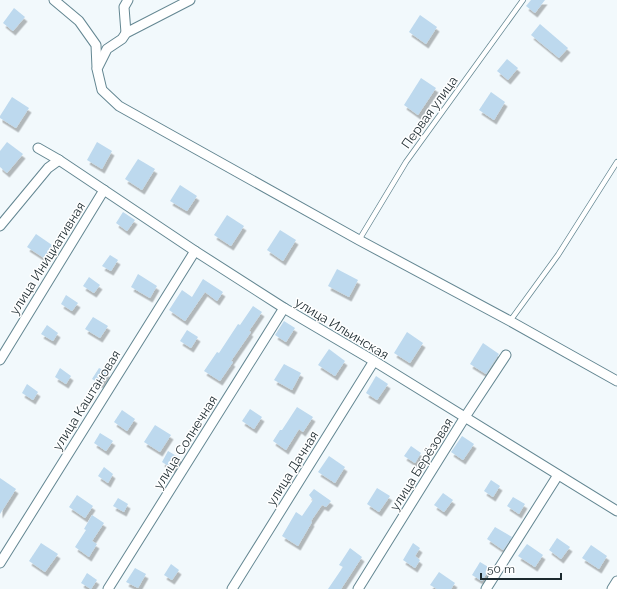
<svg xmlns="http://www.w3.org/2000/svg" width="617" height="589" font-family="Raleway,sans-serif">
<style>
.building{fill:#bdd9ee;filter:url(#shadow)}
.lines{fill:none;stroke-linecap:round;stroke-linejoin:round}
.service-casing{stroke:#648792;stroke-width:6}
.minor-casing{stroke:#648792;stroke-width:11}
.service{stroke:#fff;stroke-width:4.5}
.minor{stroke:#fff;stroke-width:9}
.labels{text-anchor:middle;stroke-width:3;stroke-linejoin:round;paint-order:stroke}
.street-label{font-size:13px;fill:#1c2a2f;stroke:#fff}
</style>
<defs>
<filter id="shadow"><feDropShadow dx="2.5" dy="4.5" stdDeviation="0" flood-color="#0004"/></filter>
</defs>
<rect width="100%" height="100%" fill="#f2f9fc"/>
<!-- building -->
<g class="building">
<path d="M531,0H545L535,13L526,6Z"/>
<path d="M14,8L25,17L13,31L3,23Z"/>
<path d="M420,15L437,27L426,44L409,32Z"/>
<path d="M540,24L568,48L559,58L531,35Z"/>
<path d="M507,59L518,68L508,80L497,71Z"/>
<path d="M421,78L436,88L418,115L404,105Z"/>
<path d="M491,92L505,102L494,120L479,110Z"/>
<path d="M12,97L29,108L16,128L0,118V116Z"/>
<path d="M7,142L23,154L7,173L0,167V151Z"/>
<path d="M97,142L112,151L102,169L87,160Z"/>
<path d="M138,159L155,169L142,190L125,179Z"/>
<path d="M180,185L197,196L187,211L170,201Z"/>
<path d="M123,212L135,220L127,231L116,223Z"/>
<path d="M227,215L244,226L231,246L214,235Z"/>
<path d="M280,230L296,240L283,261L267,250Z"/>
<path d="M36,234L52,245L44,258L27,247Z"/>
<path d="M110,255L118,260L111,271L102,266Z"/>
<path d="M337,269L358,280L349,297L328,286Z"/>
<path d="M138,274L157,286L150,298L131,287Z"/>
<path d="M89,277L100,285L94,293L83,286Z"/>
<path d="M203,279L223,292L217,301L205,292L185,321L169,310L182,290L192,297Z"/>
<path d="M66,295L78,303L72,311L61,304Z"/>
<path d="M253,306L262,312L249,331L251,332L231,361L233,362L220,381L204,371L217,352L219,353L238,324L240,325Z"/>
<path d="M93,317L108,326L100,338L85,329Z"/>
<path d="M284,321L295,328L286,342L275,335Z"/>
<path d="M47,325L58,333L53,341L41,334Z"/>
<path d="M187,330L198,337L191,348L180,341Z"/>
<path d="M407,332L423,343L410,363L394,353Z"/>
<path d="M483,343L499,354L486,374L470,364Z"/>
<path d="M329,349L345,361L335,376L318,365Z"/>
<path d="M284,364L301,373L292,390L274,380Z"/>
<path d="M60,368L71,376L66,384L55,377Z"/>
<path d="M99,368L108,373L101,384L92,379Z"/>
<path d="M376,376L388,384L377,400L366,393Z"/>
<path d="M27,384L38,392L33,400L22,393Z"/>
<path d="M297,407L313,417L303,432L299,429L286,450L273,441L280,430H282Z"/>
<path d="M250,409L262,417L254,429L242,421Z"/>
<path d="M122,410L135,419L127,431L114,422Z"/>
<path d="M155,425L171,435L160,452L144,442Z"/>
<path d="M100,433L113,441L106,451L94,443Z"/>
<path d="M462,436L474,444L463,460L451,452Z"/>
<path d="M411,446L421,453L415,463L404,456Z"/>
<path d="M168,451L180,458L173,469L162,462Z"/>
<path d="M329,456L345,467L335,483L318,472Z"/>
<path d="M104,467L113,474L108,483L98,476Z"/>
<path d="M0,478L16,489L0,514Z"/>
<path d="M491,480L500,486L493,497L484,491Z"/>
<path d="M377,488L390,496L379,512L367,504Z"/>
<path d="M314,489L331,501L326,507L322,505L311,521L312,522L298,546L282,536L296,512L302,516L313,500L309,495Z"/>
<path d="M443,493L453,500L444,512L434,505Z"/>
<path d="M77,495L93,506L85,518L69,507Z"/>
<path d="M513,497L525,504L519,514L507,506Z"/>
<path d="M118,498L128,504L124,512L113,506Z"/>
<path d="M92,515L104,523L92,541L97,544L89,557L75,547L86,530L84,529Z"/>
<path d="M495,527L512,537L503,550L487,539Z"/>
<path d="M557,538L570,547L561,559L549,550Z"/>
<path d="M41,543L58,554L45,572L29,561Z"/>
<path d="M413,543L420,548L415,556L420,560L415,568L403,560Z"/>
<path d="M527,544L543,555L535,567L518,556Z"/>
<path d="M591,545L607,556L599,569L582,558Z"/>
<path d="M350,548L362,557L341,589H328L343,567L339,565Z"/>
<path d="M480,562L490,568L482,581L472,575Z"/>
<path d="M171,564L179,570L172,580L164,575Z"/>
<path d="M135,568L146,574L138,588L126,582Z"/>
<path d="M439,572L455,583L451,589H437L430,585Z"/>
<path d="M87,573L97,580L91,589L81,583Z"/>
</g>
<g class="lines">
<defs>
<g id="service">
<path d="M359,240L406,162L523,0"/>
<path d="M510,321L558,255L617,162"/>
</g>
<g id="minor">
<path d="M54,0L79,21L96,45L97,68"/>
<path d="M190,0L126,33L122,39L107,49L97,69L102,90L119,106L359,240L510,321L617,381"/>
<path d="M126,33L124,7L128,0"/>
<path d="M38,148L59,160L195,251L284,308L374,361L617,511"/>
<path d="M0,226L48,168L59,160"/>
<path d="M0,360L104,190"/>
<path d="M0,563L195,251"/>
<path d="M108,589L284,308"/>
<path d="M232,589L374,361"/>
<path d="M358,589L465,417L506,355"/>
<path d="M486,589L558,475"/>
<path d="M612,589L617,581"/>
</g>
</defs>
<!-- service casing -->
<use href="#service" class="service-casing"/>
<!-- minor casing -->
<use href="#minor" class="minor-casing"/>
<!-- service -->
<use href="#service" class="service"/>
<!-- minor -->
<use href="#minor" class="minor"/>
</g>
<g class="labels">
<!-- street labels -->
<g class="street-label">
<text transform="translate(429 112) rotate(-54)" y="5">Первая улица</text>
<text transform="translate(47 258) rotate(-58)" y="5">улица Инициативная</text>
<text transform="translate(342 328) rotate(31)" y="5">улица Ильинская</text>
<text transform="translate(86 400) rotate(-58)" y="5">улица Каштановая</text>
<text transform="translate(185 442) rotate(-58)" y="5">улица Солнечная</text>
<text transform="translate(421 464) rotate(-58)" y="5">улица Берёзовая</text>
<text transform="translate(292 468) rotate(-58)" y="5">улица Дачная</text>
</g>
</g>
<!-- scale -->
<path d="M481 573v6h80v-6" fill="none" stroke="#1c2a2f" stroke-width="2"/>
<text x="487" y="573" font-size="12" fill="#1c2a2f" stroke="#ffffff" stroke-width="3" paint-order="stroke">50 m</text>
</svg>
